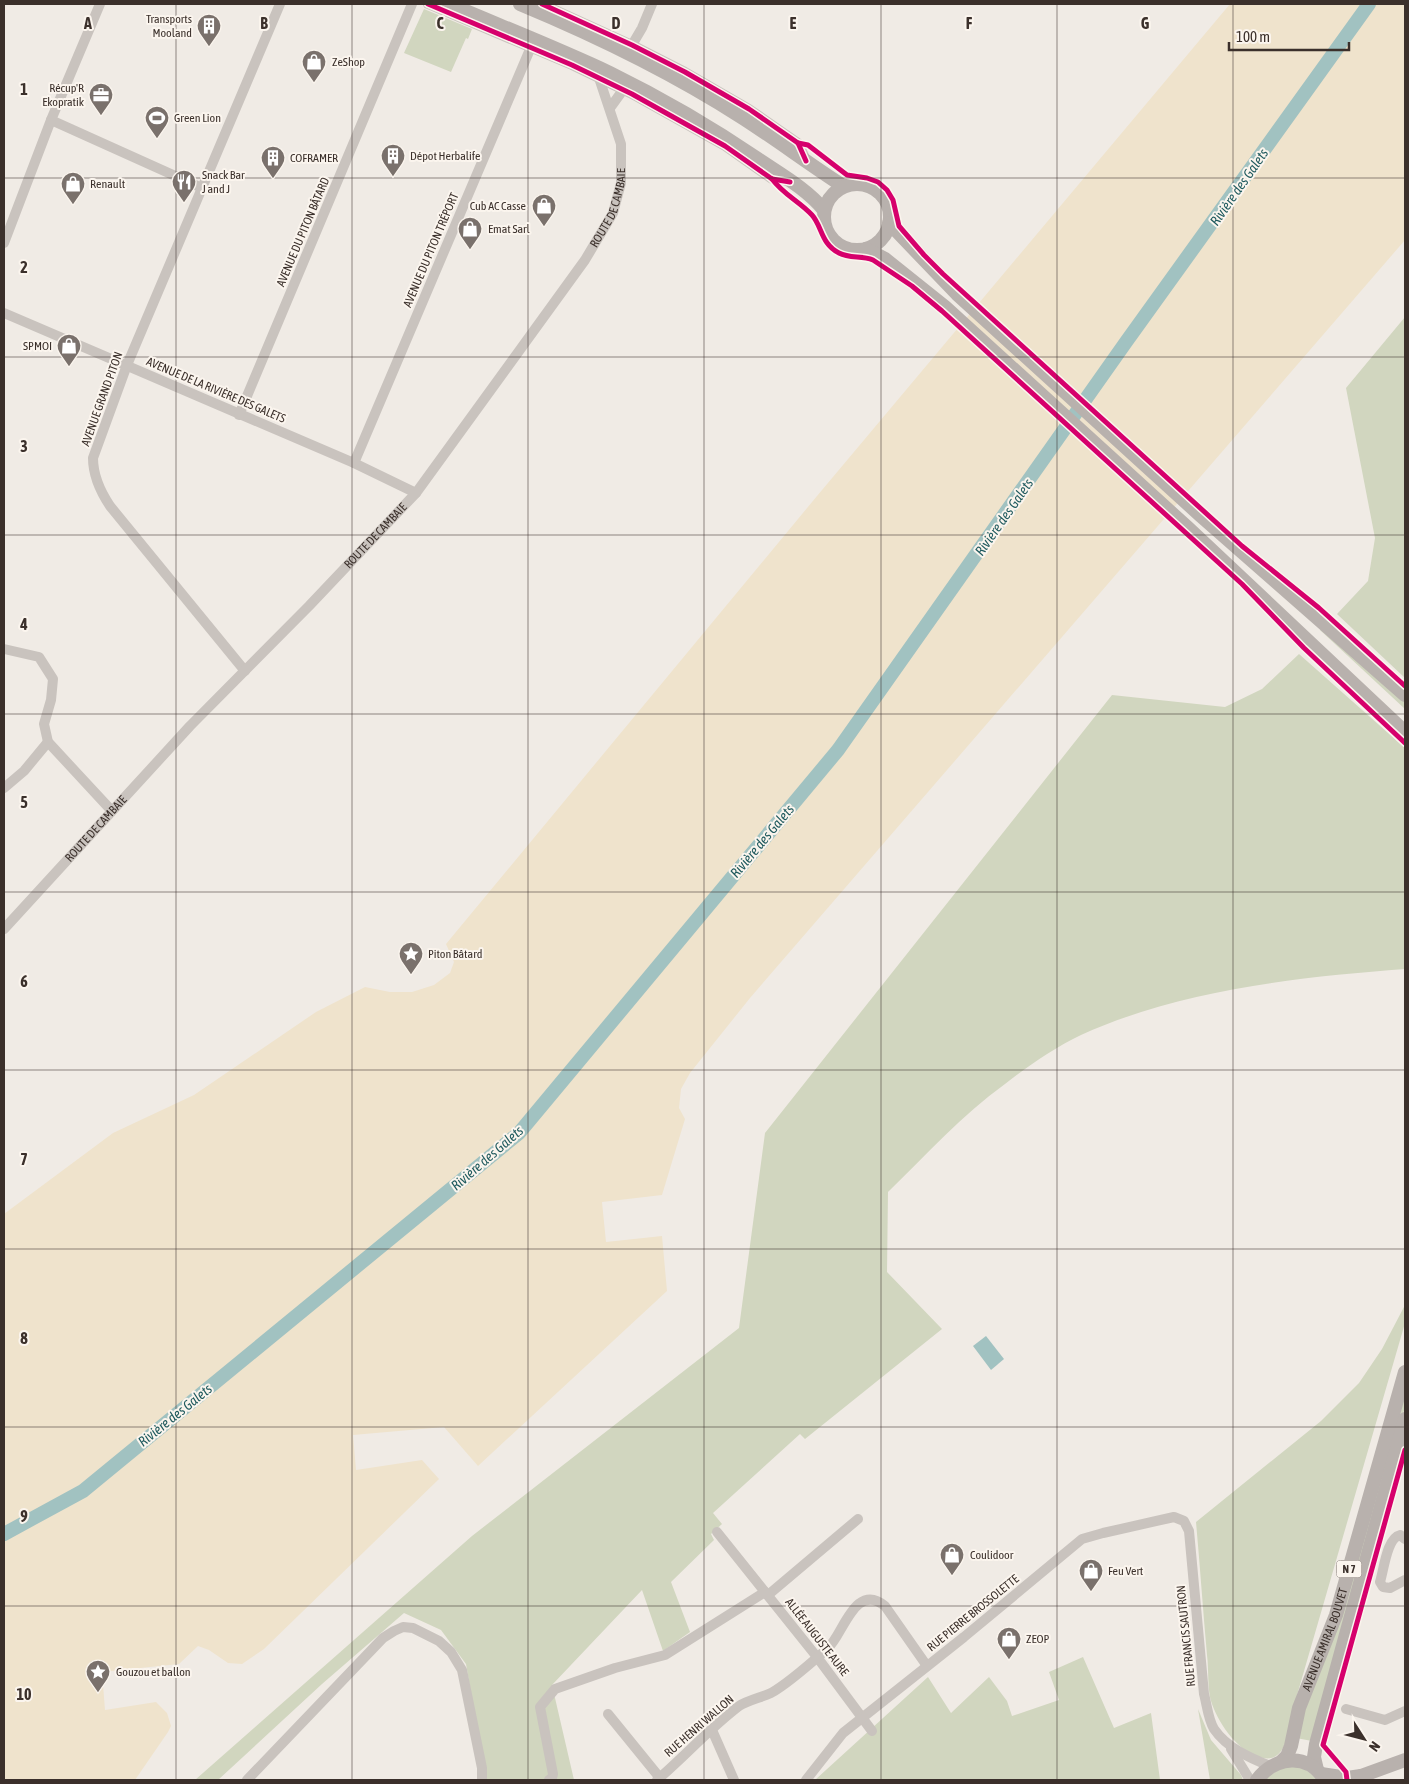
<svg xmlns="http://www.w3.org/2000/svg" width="1409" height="1784" font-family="'Asap Condensed',sans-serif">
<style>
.green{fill:#d1d6bf}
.sand{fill:#efe3cc}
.water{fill:#a1c2c1}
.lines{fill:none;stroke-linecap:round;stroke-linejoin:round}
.river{stroke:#a1c2c1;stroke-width:14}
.minor{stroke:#c9c3be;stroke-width:10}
.major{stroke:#b8b1ad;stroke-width:14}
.cycleway-casing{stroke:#fbf5ee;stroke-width:8}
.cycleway{stroke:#d6006c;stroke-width:5}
.grid{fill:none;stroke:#3b302b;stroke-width:1;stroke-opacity:0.55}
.labels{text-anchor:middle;stroke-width:4;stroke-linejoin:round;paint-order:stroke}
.shield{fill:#fbf5ee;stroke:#756b66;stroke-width:1}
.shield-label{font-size:11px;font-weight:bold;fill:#3b302b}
.poi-label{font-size:12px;fill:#3b302b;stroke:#fbf5ee;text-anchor:start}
.street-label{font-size:12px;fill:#3b302b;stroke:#fbf5ee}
.water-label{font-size:14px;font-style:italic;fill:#1f5a5e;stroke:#fbf5ee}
.grid-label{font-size:16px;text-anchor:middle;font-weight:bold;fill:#3b302b;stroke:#fbf5ee;stroke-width:4;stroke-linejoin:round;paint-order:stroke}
</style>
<rect width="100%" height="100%" fill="#f0ebe5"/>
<!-- green -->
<g class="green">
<path d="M424,9L472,29L468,39L466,38L451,72L404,53Z"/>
<path d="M1405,317V678L1337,614L1368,581L1375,538L1346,388Z"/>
<path d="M1323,627L1405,701V709L1320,630Z"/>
<path d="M1299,654L1405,748V969C1298,977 1180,990 1081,1035C1054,1048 1028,1066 1005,1084C962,1115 926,1155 888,1192L887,1272L942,1329L805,1439L800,1434L713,1513L722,1524L711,1534L714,1540L671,1582L690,1632L663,1651L642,1590L552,1685L574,1780H486L466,1664L441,1630L404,1613L322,1684L218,1780H195L472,1536L739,1328L765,1133L1112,695L1225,707L1262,689Z"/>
<path d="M1405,1305V1323L1293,1709C1289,1726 1288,1763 1263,1758C1239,1753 1220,1726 1212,1704C1207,1692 1209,1669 1207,1655C1203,1611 1200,1566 1196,1522L1321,1421L1359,1383L1382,1349Z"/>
<path d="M1405,1392V1407L1312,1741L1296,1738Z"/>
<path d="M1083,1657L1114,1728L1151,1713L1160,1780H815L928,1677L951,1713L989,1677L1007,1701L1012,1716L1059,1700L1049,1672Z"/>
<path d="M1198,1709L1211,1740L1241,1775L1243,1780H1210Z"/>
<path d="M1289,1766L1302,1767L1319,1780H1265C1272,1772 1280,1769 1289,1766Z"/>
</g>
<!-- sand -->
<path class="sand" d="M1230,4H1405V240L750,998L690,1073L681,1089L679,1108L685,1119L662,1195L602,1202L606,1242L662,1236L667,1291L478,1466L444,1427L353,1435L356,1470L422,1460L439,1479L264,1649L242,1664L228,1663L209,1650L198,1646L179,1664L102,1672L105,1710L156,1702L167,1713L171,1726L168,1732L135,1780H4V1214L113,1133L194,1095L316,1012L365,987L390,992H412L434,985L450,973L454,962L446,944L817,496Z"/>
<!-- water -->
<path class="water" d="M986,1336L1004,1359L991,1370L973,1346Z"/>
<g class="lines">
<!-- river -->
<path class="river" d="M4,1534L83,1491L519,1133L838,750L1126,342L1369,4"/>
<!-- minor -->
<g class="minor">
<path d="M428,4L572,65L632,94L725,146L772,179L789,181"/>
<path d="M542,4L632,45L685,72L749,109L798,143L806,160"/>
<path d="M632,45L642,28L652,4"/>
<path d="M610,108L623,90"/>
<path d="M51,120L202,188"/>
<path d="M4,243L51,120L100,4"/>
<path d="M4,313L354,463L416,493"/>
<path d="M239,415L412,4"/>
<path d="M354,463L531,47"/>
<path d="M4,649L39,657L53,679L51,700L44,724L48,742L111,810"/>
<path d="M245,671L110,506C100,491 93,476 93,458L127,365L280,4"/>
<path d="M4,788L24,771L48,742"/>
<path id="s1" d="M4,929L190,726L309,606L416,493L585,260L613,213L621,183V144L599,78"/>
<path d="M717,1532L817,1657L872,1731"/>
<path d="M1405,1539L1400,1535C1387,1538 1384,1569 1380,1582L1383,1587L1390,1588L1405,1580"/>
<path d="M768,1595L858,1519"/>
<path d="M1346,1709L1385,1720L1405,1711"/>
<path d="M608,1714L660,1778L659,1780"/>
<path d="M712,1730L734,1780"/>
<path d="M1231,1749L1250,1780"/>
<path d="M247,1780L383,1638L394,1631L403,1627L413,1628L439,1641L451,1652L462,1670L482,1768V1780"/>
<path d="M549,1780L552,1778L553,1774L540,1707L555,1689L615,1668L665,1655L765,1592"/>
<path d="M657,1780C685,1756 710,1728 739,1706C749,1700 760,1698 771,1693C789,1683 812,1662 828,1648C843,1635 855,1581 885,1606L927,1666"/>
<path d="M806,1780L843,1733L964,1637L1082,1539L1103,1533L1174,1517L1184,1521L1189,1531L1204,1694C1207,1705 1208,1719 1214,1729C1227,1748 1250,1758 1270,1766"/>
</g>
<!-- major -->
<g class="major">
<path d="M449,4C503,27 557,48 610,73C661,98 711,127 758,159C780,174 807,189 824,210"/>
<path d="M520,4C597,36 673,73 743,118C777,140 809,164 843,186"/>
<circle cx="857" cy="217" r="33"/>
<path d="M889,223L957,294L1200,515L1405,695"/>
<path d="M866,249L885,259L945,307L1188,528L1405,732"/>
<path id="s2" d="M1282,1761L1287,1756L1291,1746L1299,1708L1336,1615L1405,1372"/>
<path d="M1317,1770L1314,1757L1316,1744L1405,1419"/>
<path d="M1321,1774L1347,1778L1361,1776"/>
<path d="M1257,1780C1275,1756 1308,1752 1325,1780"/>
<path d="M1354,1780L1361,1776L1405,1760"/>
</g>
<defs>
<g id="cycleway">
<path d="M428,4L572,65L632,94L725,146L772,179L790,182"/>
<path d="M542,4L632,45L685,72L749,109L798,143L806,161"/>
<path d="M798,143L808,145L847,175L867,178L878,182L887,190L893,200L899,226L924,255L943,274L1242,546L1319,608L1405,686"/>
<path d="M772,179C784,195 799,201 812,215C822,226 821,244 839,253C850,259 862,255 873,260L912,286L942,311L1242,584L1304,648L1405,743"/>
<path d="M1347,1780L1346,1772L1323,1745L1405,1450"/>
</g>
</defs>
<!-- cycleway casing -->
<use href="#cycleway" class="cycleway-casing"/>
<!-- cycleway -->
<use href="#cycleway" class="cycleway"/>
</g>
<!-- grid -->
<path class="grid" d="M176,4V1780M352,4V1780M528,4V1780M704,4V1780M881,4V1780M1057,4V1780M1233,4V1780M4,178H1405M4,357H1405M4,535H1405M4,714H1405M4,892H1405M4,1070H1405M4,1249H1405M4,1427H1405M4,1606H1405"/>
<!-- icons -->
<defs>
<symbol id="building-pin" viewBox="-11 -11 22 30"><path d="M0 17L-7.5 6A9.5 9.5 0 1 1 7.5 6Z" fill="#7a716c" stroke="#fbf5ee"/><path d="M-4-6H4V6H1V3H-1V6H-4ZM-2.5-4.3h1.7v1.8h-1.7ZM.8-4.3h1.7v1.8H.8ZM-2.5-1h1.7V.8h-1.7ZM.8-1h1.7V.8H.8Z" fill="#fff"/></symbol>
<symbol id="shop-pin" viewBox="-11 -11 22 30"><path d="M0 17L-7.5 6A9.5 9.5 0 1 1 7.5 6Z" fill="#7a716c" stroke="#fbf5ee"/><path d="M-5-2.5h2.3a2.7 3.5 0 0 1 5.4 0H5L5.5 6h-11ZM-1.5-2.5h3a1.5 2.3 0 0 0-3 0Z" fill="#fff"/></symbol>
<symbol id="office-pin" viewBox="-11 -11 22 30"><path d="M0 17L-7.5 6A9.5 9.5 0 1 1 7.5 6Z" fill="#7a716c" stroke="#fbf5ee"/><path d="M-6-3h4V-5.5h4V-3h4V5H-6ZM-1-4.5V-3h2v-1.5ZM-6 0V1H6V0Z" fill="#fff"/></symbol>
<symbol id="stadium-pin" viewBox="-11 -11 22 30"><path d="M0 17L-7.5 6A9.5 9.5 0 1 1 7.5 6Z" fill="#7a716c" stroke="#fbf5ee"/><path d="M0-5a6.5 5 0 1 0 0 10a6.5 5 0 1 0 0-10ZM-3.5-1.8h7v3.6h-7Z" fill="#fff"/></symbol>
<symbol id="restaurant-pin" viewBox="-11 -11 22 30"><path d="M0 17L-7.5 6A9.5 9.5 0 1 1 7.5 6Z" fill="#7a716c" stroke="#fbf5ee"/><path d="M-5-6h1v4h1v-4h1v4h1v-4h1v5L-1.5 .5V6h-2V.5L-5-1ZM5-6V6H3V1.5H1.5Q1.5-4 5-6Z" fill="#fff"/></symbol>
<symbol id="sight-pin" viewBox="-11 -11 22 30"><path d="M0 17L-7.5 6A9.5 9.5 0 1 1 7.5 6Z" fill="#7a716c" stroke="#fbf5ee"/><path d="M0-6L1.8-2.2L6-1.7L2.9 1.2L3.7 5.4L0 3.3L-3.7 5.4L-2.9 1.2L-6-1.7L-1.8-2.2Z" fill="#fff"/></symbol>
</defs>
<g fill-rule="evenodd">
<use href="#building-pin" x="195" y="12" width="28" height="38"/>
<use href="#shop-pin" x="300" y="48" width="28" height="38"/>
<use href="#office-pin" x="87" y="81" width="28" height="38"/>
<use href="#stadium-pin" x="143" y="104" width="28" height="38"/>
<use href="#building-pin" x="379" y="142" width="28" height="38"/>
<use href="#building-pin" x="259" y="144" width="28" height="38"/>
<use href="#restaurant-pin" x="170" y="168" width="28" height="38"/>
<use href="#shop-pin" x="59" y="170" width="28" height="38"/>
<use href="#shop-pin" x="530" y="192" width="28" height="38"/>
<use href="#shop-pin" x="456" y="215" width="28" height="38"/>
<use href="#shop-pin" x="55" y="332" width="28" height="38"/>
<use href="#sight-pin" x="397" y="940" width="28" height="38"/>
<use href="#shop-pin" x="938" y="1541" width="28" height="38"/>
<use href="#shop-pin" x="1077" y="1557" width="28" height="38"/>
<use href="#shop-pin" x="995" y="1625" width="28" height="38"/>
<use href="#sight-pin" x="84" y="1658" width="28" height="38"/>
</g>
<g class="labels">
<!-- shield labels -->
<rect class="shield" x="1336.5" y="1560.5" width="25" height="17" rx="4"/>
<g class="shield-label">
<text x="1349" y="1573">N 7</text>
</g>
<!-- poi labels -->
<g class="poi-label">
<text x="192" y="23" text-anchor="end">Transports<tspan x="192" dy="14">Mooland</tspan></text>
<text x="332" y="66">ZeShop</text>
<text x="84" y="92" text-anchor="end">Récup'R<tspan x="84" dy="14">Ekopratik</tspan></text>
<text x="174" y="122">Green Lion</text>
<text x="410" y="160">Dépot Herbalife</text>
<text x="290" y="162">COFRAMER</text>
<text x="202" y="179">Snack Bar<tspan x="202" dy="14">J and J</tspan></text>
<text x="90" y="188">Renault</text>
<text x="526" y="210" text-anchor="end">Cub AC Casse</text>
<text x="488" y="233">Emat Sarl</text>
<text x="52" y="350" text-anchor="end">SPMOI</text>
<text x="428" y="958">Piton Bâtard</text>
<text x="970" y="1559">Coulidoor</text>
<text x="1108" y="1575">Feu Vert</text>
<text x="1026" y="1643">ZEOP</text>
<text x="116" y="1676">Gouzou et ballon</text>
</g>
<!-- street labels -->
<g class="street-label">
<text dy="4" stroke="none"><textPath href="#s1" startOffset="946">ROUTE DE CAMBAIE</textPath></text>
<text transform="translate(303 232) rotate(-67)" y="4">AVENUE DU PITON BÂTARD</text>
<text transform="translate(431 250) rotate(-67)" y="4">AVENUE DU PITON TRÉPORT</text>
<text transform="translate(216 390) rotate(23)" y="4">AVENUE DE LA RIVIÈRE DES GALETS</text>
<text transform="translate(102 399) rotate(-70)" y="4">AVENUE GRAND PITON</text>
<text dy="4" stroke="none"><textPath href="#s1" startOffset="541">ROUTE DE CAMBAIE</textPath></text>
<text dy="4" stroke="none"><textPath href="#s1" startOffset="136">ROUTE DE CAMBAIE</textPath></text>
<text transform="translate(973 1613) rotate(-39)" y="4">RUE PIERRE BROSSOLETTE</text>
<text transform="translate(1186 1636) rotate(-96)" y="4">RUE FRANCIS SAUTRON</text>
<text transform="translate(817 1637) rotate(52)" y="4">ALLÉE AUGUSTE AURE</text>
<text dy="4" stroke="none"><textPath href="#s2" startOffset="130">AVENUE AMIRAL BOUVET</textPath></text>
<text transform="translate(699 1726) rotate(-41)" y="4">RUE HENRI WALLON</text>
</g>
<!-- water labels -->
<g class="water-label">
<text transform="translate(1239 187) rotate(-55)" y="5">Rivière des Galets</text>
<text transform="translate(1004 517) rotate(-55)" y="5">Rivière des Galets</text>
<text transform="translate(762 841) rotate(-50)" y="5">Rivière des Galets</text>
<text transform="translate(487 1158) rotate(-41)" y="5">Rivière des Galets</text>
<text transform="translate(175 1415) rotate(-39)" y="5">Rivière des Galets</text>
</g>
</g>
<g class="grid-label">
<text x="88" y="29">A</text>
<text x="264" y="29">B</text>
<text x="440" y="29">C</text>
<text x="616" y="29">D</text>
<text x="793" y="29">E</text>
<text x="969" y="29">F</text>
<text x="1145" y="29">G</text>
<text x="24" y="95">1</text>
<text x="24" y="273">2</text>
<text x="24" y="452">3</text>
<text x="24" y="630">4</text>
<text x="24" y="808">5</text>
<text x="24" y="987">6</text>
<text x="24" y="1165">7</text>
<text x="24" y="1344">8</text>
<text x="24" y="1522">9</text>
<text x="24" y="1700">10</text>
</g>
<!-- border -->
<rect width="1409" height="1784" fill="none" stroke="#3b302b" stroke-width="10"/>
<!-- north arrow -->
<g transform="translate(1364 1739) rotate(126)" stroke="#fbf5ee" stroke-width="4" paint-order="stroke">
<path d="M0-4L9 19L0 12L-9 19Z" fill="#3b302b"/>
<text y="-8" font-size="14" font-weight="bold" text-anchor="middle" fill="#3b302b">N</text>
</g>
<!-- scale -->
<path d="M1229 42v8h120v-8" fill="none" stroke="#3b302b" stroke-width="2.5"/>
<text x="1236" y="42" font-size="15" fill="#3b302b" stroke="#fbf5ee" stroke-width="4" paint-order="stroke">100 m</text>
</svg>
